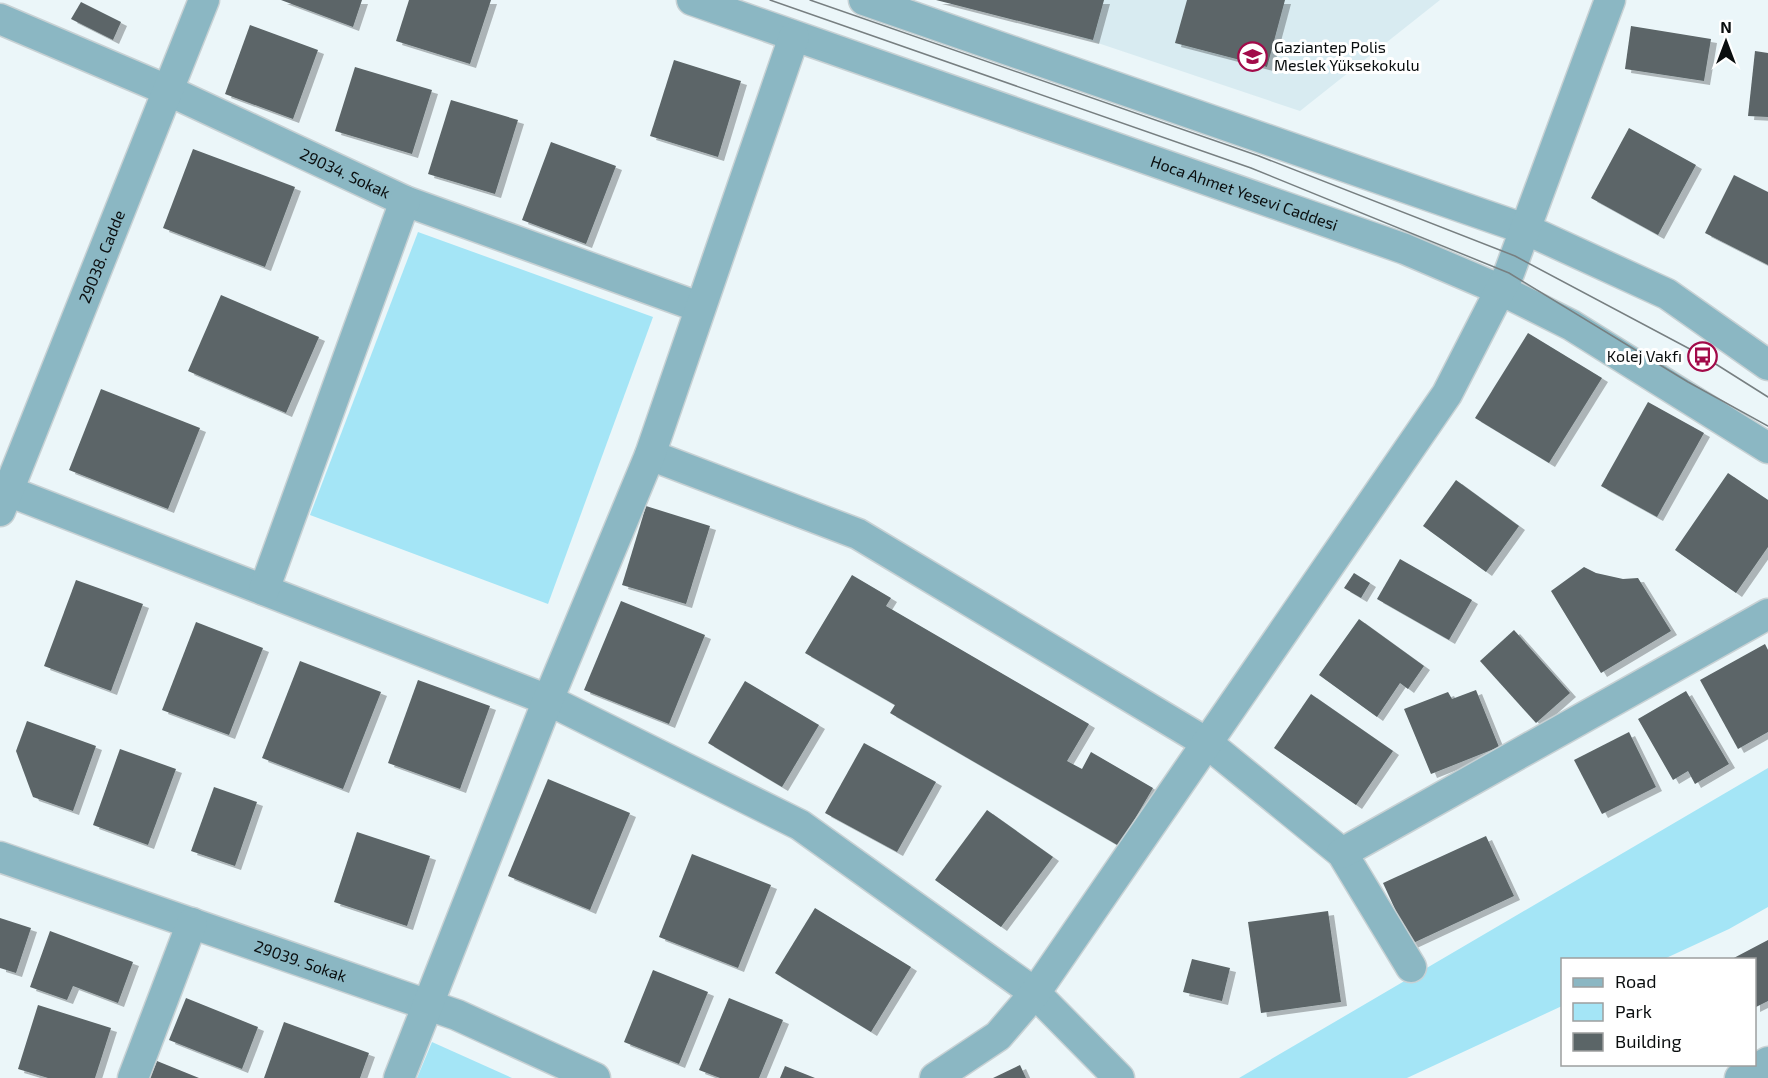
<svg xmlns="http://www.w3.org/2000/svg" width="1768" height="1078" font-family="'Exo 2',sans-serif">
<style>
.built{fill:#d8ebf1}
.green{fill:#a4e5f6}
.building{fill:#5b6567;filter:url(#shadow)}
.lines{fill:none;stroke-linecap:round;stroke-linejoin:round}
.minor-casing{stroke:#c7d1d4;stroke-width:33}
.minor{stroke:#8bb7c3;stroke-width:30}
.tram{stroke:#777f81;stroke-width:1.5}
.labels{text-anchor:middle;stroke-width:6;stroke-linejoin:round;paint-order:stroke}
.poi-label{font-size:16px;fill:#0a0e0f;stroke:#fff;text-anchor:start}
.street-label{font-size:16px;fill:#0a0e0f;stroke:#fff}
</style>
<defs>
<filter id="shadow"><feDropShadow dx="6" dy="4" stdDeviation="0" flood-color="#0004"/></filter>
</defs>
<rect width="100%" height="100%" fill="#ebf6f9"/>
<!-- built -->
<path class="built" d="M970,0H1440L1300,111Z"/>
<!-- green -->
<g class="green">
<path d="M418,232L653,317L548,604L310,515Z"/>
<path d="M1768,768V907L1729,929L1664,959L1562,960V1006L1407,1078H1239Z"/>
<path d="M432,1042L512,1078H417Z"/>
</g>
<!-- building -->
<g class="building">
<path d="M281,0H362L353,27Z"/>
<path d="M409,0H491L470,64L396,41Z"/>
<path d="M936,0H1104L1093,40Z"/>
<path d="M1187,0H1285L1267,67L1175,43Z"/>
<path d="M81,2L121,22L113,40L71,19Z"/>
<path d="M250,25L318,50L293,119L225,94Z"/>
<path d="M1631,26L1711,39L1704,81L1625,69Z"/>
<path d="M1755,51L1768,53V117L1748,116Z"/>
<path d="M674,60L741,81L718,157L650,136Z"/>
<path d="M355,67L432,90L412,154L335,131Z"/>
<path d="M451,100L518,120L495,194L428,174Z"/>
<path d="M1629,128L1696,165L1658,235L1591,198Z"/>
<path d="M551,142L616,166L586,244L522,220Z"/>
<path d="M193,149L295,187L265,267L163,228Z"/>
<path d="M1734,175L1768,192V265L1705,233Z"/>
<path d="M221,295L319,337L286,413L188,371Z"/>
<path d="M1528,333L1602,378L1549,463L1475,418Z"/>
<path d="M101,389L200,428L168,509L69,470Z"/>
<path d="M1648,402L1704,433L1657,517L1601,486Z"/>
<path d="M1728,473L1768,500V547L1736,593L1675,550Z"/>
<path d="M1456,480L1519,526L1486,572L1423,526Z"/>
<path d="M646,506L710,526L686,604L622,585Z"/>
<path d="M1400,559L1472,600L1449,640L1377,599Z"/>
<path d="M1584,567L1596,573L1623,579L1638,578L1671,631L1601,673L1551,591Z"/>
<path d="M1354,573L1370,583L1361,598L1344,588Z"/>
<path d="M852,575L891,598L886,606L1089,724L1067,761L1082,769L1091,752L1153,788L1119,846L890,713L895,705L805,653Z"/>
<path d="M76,580L143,604L111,691L44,666Z"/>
<path d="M621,601L705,635L669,724L584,690Z"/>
<path d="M1359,619L1424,666L1408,689L1400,683L1377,717L1319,675Z"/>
<path d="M196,622L263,648L229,735L162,710Z"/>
<path d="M1514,630L1570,693L1536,723L1480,661Z"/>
<path d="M1765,644L1768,650V732L1738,749L1700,680Z"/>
<path d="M300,661L381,692L343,789L262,758Z"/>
<path d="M418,680L490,706L460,789L388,763Z"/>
<path d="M745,681L819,725L782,787L708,743Z"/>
<path d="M1476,690L1499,747L1431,774L1404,709L1448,692L1452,699Z"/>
<path d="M1686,691L1729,764L1695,784L1688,771L1673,780L1638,719Z"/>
<path d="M1311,694L1393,751L1356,805L1274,748Z"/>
<path d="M27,721L96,746L73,811L33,797L16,751Z"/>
<path d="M1629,732L1656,787L1602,814L1574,760Z"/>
<path d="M864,743L936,782L897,852L825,813Z"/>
<path d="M120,749L176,769L148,845L93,825Z"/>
<path d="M548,779L630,813L590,910L508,876Z"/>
<path d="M214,787L257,802L235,866L191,851Z"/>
<path d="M987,810L1053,857L1001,927L935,880Z"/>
<path d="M357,832L430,856L407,926L334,902Z"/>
<path d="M1486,836L1514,896L1411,944L1383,883Z"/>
<path d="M692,854L771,885L738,968L659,937Z"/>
<path d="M815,908L911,967L871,1032L775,973Z"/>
<path d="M1328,911L1341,1002L1261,1013L1248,922Z"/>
<path d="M0,918L31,928L16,973L0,968Z"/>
<path d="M50,931L133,962L118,1003L73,986L67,1000L30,987Z"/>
<path d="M1768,940V1001L1754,1008V960H1730Z"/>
<path d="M1192,959L1230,968L1222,1001L1183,992Z"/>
<path d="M653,970L708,992L679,1064L624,1042Z"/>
<path d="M186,998L258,1027L242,1069L169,1040Z"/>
<path d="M729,998L783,1020L759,1078H720L699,1070Z"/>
<path d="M38,1005L111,1028L95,1078H48L18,1069Z"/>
<path d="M284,1022L369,1053L360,1078H264Z"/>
<path d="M157,1061L199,1078H150Z"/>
<path d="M1020,1065L1026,1078H993Z"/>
<path d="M785,1066L815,1078H780Z"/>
</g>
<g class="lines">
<defs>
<g id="minor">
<path id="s1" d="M692,0L1405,249L1501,290L1571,325L1768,448"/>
<path d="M864,0L1525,229L1667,294L1768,365"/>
<path id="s2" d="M0,19L167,90L405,201L699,307"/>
<path d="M650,455L858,534L1207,743L1342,853L1411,967"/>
<path d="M0,488L548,700L800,825L1035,993L1119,1078"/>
<path id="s3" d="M0,511L204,0"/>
<path d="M264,590L405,201"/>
<path d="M1342,853L1768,614"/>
<path id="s4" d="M0,857L457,1015L595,1078"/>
<path d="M133,1078L192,923"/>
<path d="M399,1078L548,700L650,455L794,37"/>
<path d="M935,1078L998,1036L1035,993L1447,394L1509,273L1610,0"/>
<path d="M1740,1078L1768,1062"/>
</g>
</defs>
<!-- minor casing -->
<use href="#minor" class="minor-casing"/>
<!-- minor -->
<use href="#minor" class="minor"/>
<!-- tram -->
<g class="tram">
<path d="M770,0L1251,168L1509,273L1688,382L1768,426"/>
<path d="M810,0L1259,156L1515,256L1703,356L1768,397"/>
</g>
</g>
<!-- icons -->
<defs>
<symbol id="university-ring" viewBox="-11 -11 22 22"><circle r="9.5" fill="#fff" stroke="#a20a49" stroke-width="1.5"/><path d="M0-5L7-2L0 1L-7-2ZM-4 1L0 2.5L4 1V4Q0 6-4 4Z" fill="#a20a49"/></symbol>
<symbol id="bus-ring" viewBox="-11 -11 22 22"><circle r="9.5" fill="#fff" stroke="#a20a49" stroke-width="1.5"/><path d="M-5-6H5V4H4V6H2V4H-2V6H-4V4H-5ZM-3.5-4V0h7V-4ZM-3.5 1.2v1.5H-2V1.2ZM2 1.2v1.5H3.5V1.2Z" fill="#a20a49"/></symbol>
</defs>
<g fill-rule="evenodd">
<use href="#university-ring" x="1236" y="40" width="33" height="33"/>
<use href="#bus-ring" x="1686" y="340" width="33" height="33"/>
</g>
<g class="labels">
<!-- poi labels -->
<g class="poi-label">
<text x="1274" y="53">Gaziantep Polis<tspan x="1274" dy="18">Meslek Yüksekokulu</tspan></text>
<text x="1682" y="362" text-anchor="end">Kolej Vakfı</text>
</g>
<!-- street labels -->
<g class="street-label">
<text dy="6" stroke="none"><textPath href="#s2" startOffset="378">29034. Sokak</textPath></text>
<text dy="6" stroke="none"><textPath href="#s1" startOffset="585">Hoca Ahmet Yesevi Caddesi</textPath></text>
<text dy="6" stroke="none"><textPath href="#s3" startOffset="274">29038. Cadde</textPath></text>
<text dy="6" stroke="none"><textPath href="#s4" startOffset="318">29039. Sokak</textPath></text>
</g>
</g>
<!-- legend -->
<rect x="1561" y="958" width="195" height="108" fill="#ffffff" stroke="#9d9f9f" stroke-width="1.5"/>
<rect x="1573" y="978" width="30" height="9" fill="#8bb7c3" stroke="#9d9f9f" stroke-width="1.5"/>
<text x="1615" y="988" font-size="18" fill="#0a0e0f">Road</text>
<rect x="1573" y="1003" width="30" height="18" fill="#a4e5f6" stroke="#9d9f9f" stroke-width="1.5"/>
<text x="1615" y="1018" font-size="18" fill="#0a0e0f">Park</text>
<rect x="1573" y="1033" width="30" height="18" fill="#5b6567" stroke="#9d9f9f" stroke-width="1.5"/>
<text x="1615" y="1048" font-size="18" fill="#0a0e0f">Building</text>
<!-- north arrow -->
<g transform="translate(1726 42)" stroke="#ffffff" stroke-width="4.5" paint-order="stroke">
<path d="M0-4.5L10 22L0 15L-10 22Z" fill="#0a0e0f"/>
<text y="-9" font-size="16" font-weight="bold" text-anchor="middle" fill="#0a0e0f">N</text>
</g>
</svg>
